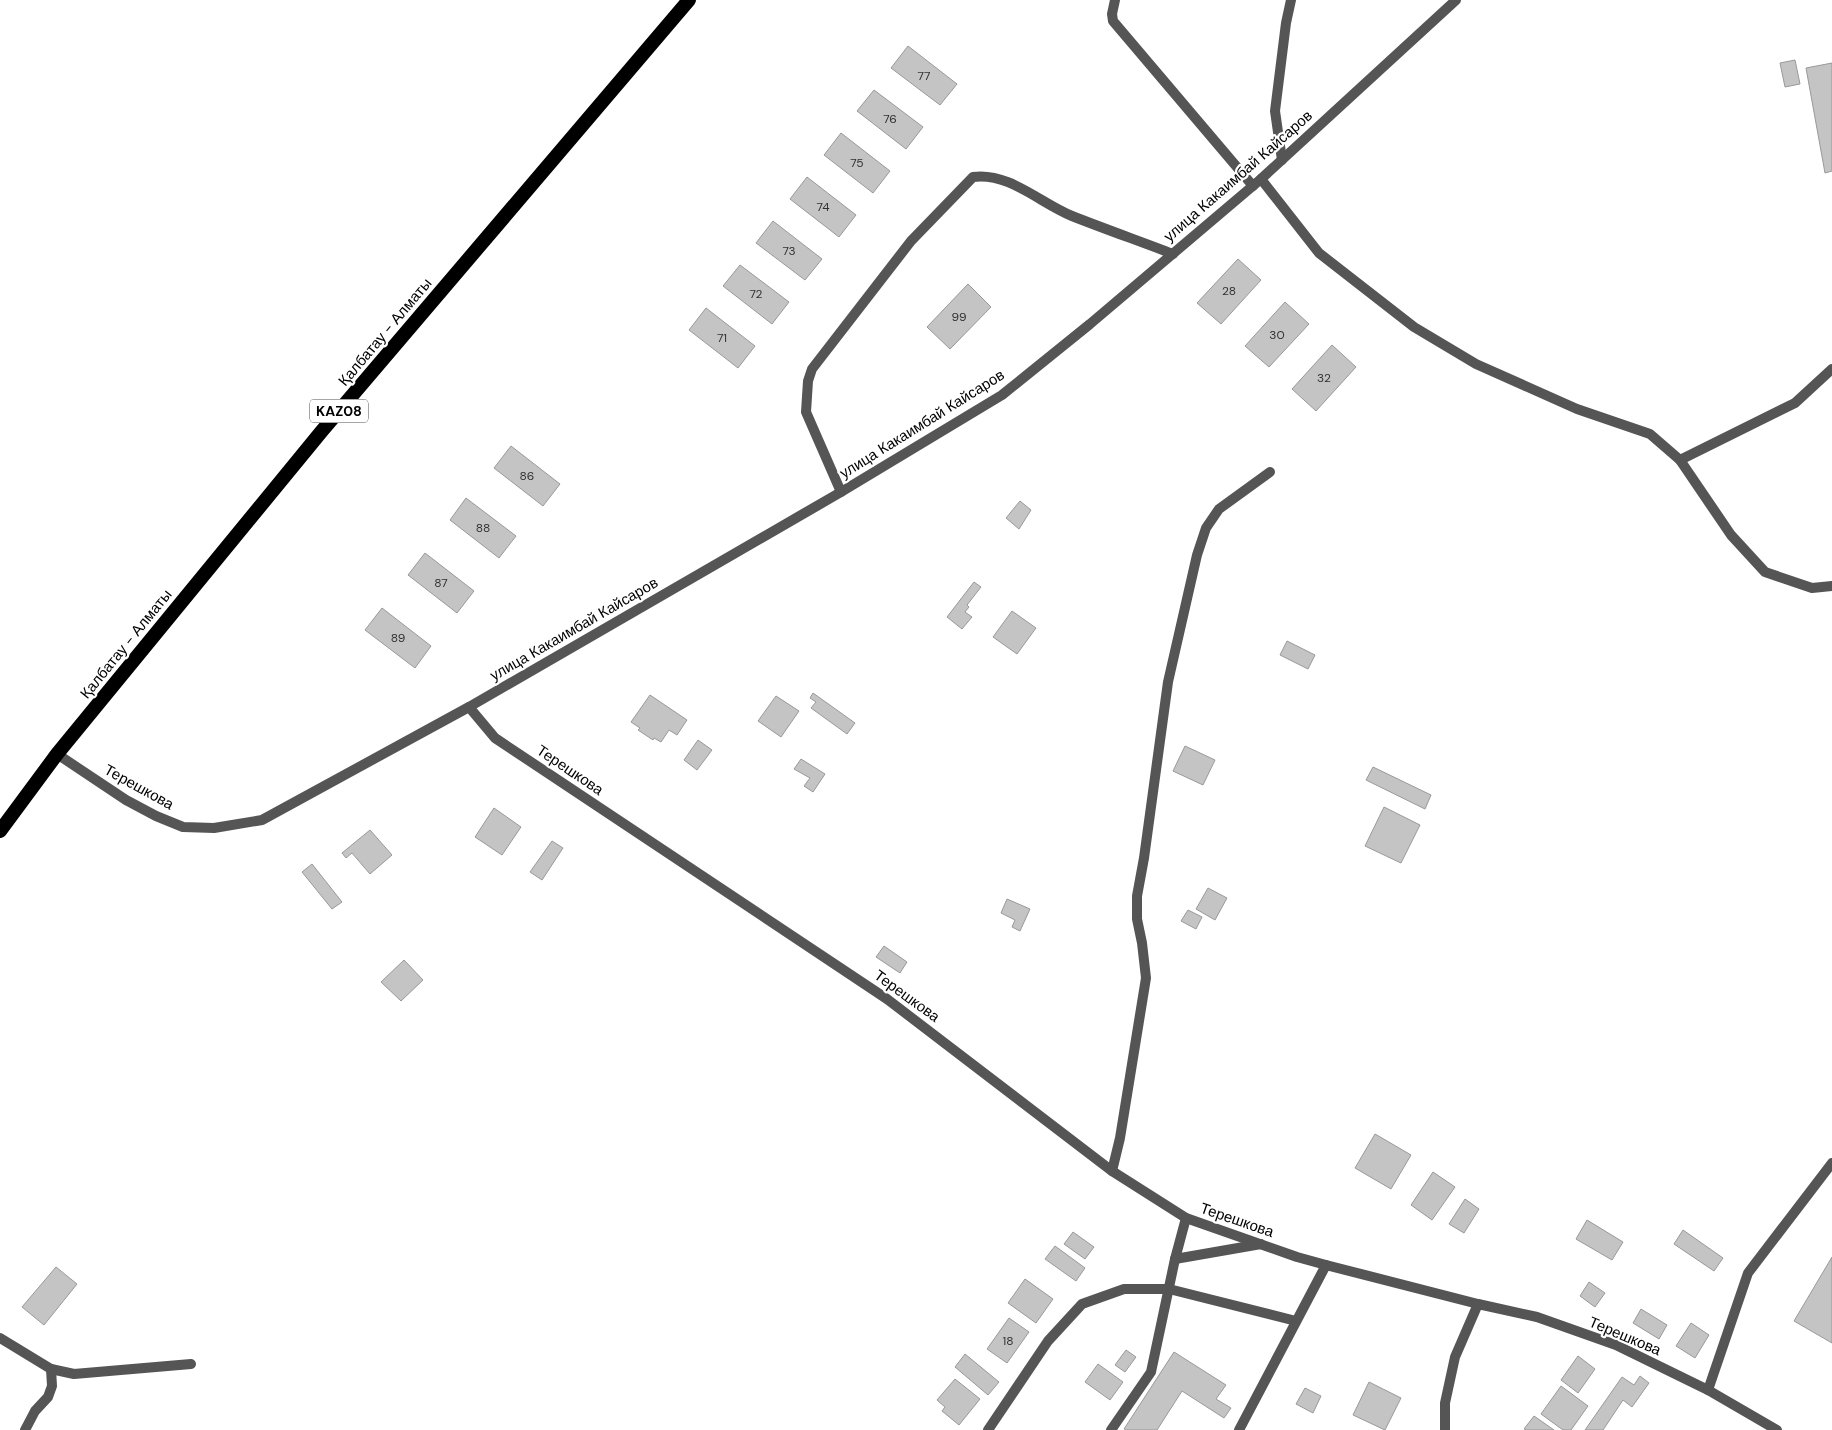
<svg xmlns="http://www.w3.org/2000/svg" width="1832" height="1430" font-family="'DM Sans',sans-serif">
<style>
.building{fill:#c4c4c4;stroke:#999}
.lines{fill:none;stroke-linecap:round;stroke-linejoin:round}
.service{stroke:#555;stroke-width:10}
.minor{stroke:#555;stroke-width:10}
.tertiary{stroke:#555;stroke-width:10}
.trunk{stroke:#000;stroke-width:14}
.labels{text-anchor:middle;stroke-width:4.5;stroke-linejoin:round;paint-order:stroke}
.number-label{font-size:12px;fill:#313131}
.shield{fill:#fff;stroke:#4c4c4c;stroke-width:1}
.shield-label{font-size:14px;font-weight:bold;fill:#000}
.street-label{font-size:15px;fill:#000;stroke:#fff}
</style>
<rect width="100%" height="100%" fill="#fff"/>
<!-- building -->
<g class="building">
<path d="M908,46L957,84L940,105L891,68Z"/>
<path d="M1795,60L1800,84L1785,87L1780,63Z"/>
<path d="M1832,63V171L1825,173L1806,68Z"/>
<path d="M874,90L923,127L906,149L857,111Z"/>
<path d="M841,133L890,171L873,193L824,155Z"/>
<path d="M807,177L856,215L839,237L790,199Z"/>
<path d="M773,221L822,259L805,280L756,243Z"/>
<path d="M1238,259L1261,280L1221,324L1197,303Z"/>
<path d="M740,265L789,302L772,324L723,286Z"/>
<path d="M968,284L991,307L950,349L927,327Z"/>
<path d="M1285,302L1309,324L1269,367L1245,346Z"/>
<path d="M706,308L755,346L738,368L689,330Z"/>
<path d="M1332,345L1356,367L1316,411L1292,389Z"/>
<path d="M511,446L560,484L543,506L494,468Z"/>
<path d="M466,498L516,536L499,558L450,520Z"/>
<path d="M1020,501L1031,510L1019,529L1006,518Z"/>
<path d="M425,553L474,591L457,613L408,575Z"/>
<path d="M974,582L981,587L967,605L969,607L965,612L972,617L962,629L947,617Z"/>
<path d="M382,608L431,646L415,668L365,630Z"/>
<path d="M1012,611L1036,628L1017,654L993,637Z"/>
<path d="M1287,641L1315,655L1308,669L1280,655Z"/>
<path d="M813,693L855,723L847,734L811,708L816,702L810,698Z"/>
<path d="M650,695L687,720L677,735L669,730L661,742L654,738L653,740L638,730L640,728L631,722Z"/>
<path d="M776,696L799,711L781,737L758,721Z"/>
<path d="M698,740L712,750L697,770L684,760Z"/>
<path d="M1185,746L1215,760L1203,785L1173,771Z"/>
<path d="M801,759L825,774L813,792L804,786L810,778L794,769Z"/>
<path d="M1373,767L1431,795L1425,809L1366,780Z"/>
<path d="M1384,807L1420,825L1401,863L1365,846Z"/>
<path d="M494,808L521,827L502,855L475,837Z"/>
<path d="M370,830L392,855L370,874L352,853L346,858L342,853Z"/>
<path d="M552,841L563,848L542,880L530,872Z"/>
<path d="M312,864L342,902L332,909L302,872Z"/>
<path d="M1208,888L1227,898L1215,920L1196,909Z"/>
<path d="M1007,899L1030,909L1020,931L1012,927L1015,920L1001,913Z"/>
<path d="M1188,910L1202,917L1196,929L1181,921Z"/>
<path d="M884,946L907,962L900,973L876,957Z"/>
<path d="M404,960L423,980L401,1001L381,982Z"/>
<path d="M1375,1134L1411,1155L1391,1189L1355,1168Z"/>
<path d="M1433,1172L1455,1187L1432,1220L1411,1205Z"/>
<path d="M1465,1199L1479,1209L1464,1233L1449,1224Z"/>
<path d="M1587,1220L1623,1242L1612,1260L1576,1239Z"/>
<path d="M1683,1230L1723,1258L1714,1271L1674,1244Z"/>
<path d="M1073,1232L1094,1247L1085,1259L1064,1244Z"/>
<path d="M1055,1246L1085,1268L1076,1281L1045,1259Z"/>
<path d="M1832,1257V1343L1794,1321Z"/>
<path d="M56,1267L77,1284L44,1325L22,1307Z"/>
<path d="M1025,1279L1053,1299L1036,1323L1008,1303Z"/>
<path d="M1589,1282L1605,1293L1595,1307L1580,1296Z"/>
<path d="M1641,1309L1667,1325L1659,1339L1633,1323Z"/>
<path d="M1009,1318L1029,1332L1007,1363L987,1349Z"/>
<path d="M1691,1323L1709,1335L1695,1358L1676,1346Z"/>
<path d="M1126,1350L1136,1357L1125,1372L1115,1365Z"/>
<path d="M1174,1352L1226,1385L1216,1399L1231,1408L1224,1418L1182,1391L1157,1430H1126L1124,1429Z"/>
<path d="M965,1354L999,1382L988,1395L955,1367Z"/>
<path d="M1578,1356L1595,1369L1578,1393L1561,1380Z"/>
<path d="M1098,1364L1123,1382L1110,1400L1085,1382Z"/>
<path d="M1640,1376L1649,1383L1632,1407L1623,1400L1603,1430H1585L1622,1377L1634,1385Z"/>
<path d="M955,1379L980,1399L959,1425L942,1411L945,1407L937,1400Z"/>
<path d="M1369,1382L1401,1398L1385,1430L1353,1415Z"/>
<path d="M1561,1386L1588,1406L1571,1430H1563L1541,1414Z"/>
<path d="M1305,1388L1321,1396L1313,1413L1296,1404Z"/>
<path d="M1534,1416L1554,1430H1527L1524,1429Z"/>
</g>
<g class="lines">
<!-- service -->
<g class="service">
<path d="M1115,0L1112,14L1113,21L1253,186"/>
<path d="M1282,160L1275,111L1286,23L1291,0"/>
<path d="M1680,460L1795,403L1832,369"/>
<path d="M841,492L806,412L808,381L812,369L911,241L973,177C1009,172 1040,203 1072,216C1105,229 1139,241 1173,254"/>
<path d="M1175,1259L1261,1244"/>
<path d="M0,1338L51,1369L74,1374L191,1364"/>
<path d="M1708,1390L1748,1273L1832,1163"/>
<path d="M25,1430L35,1411L48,1397L52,1386L51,1369"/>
<path d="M1111,1430L1151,1372L1175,1259L1186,1218"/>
<path d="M1445,1430V1403L1455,1357L1478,1304"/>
</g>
<!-- minor -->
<g class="minor">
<path d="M1261,179L1319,253L1414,327L1476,364L1577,409L1650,434L1680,460L1731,535L1765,572L1812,588L1832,586"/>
<path d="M469,707L495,738L887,999L1112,1171L1186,1218L1297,1257L1326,1265"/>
<path d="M57,754L126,800L156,816L183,827L214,828L262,820L469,707L841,492L1002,395L1090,324L1261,179L1456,0"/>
<path d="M1112,1171L1120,1138L1146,978L1142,943L1137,919V896L1144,858L1168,682L1197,555L1206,528L1219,509L1270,472"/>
<path d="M988,1430L1048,1341L1082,1304L1124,1289H1169L1296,1321"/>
</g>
<!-- tertiary -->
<path class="tertiary" d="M1239,1430L1326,1265L1478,1304L1537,1317L1616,1345L1708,1390L1777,1430"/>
<!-- trunk -->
<path class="trunk" d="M0,831L57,754L321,432L689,0"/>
</g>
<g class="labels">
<!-- number labels -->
<g class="number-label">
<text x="924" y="80">77</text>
<text x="890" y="123">76</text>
<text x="857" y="167">75</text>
<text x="823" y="211">74</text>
<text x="789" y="255">73</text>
<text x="1229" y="295">28</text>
<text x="756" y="298">72</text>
<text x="959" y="321">99</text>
<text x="1277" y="339">30</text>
<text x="722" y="342">71</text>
<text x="1324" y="382">32</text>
<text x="527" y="480">86</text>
<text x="483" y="532">88</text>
<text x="441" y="587">87</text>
<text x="398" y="642">89</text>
<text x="1008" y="1345">18</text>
</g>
<!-- shield labels -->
<rect class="shield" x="310" y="399.5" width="58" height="23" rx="4"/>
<g class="shield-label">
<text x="339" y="416">KAZ08</text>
</g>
<!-- street labels -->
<g class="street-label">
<text transform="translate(1238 176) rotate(-41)" y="5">улица Какаимбай Кайсаров</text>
<text transform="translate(385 332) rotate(-50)" y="5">Қалбатау - Алматы</text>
<text transform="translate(922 424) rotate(-32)" y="5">улица Какаимбай Кайсаров</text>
<text transform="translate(574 629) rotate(-30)" y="5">улица Какаимбай Кайсаров</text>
<text transform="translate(126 644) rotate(-51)" y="5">Қалбатау - Алматы</text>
<text transform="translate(570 770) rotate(34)" y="5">Терешкова</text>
<text transform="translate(139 787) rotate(29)" y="5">Терешкова</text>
<text transform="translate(907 996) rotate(36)" y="5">Терешкова</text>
<text transform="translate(1237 1220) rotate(19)" y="5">Терешкова</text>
<text transform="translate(1625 1336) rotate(23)" y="5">Терешкова</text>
</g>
</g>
</svg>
